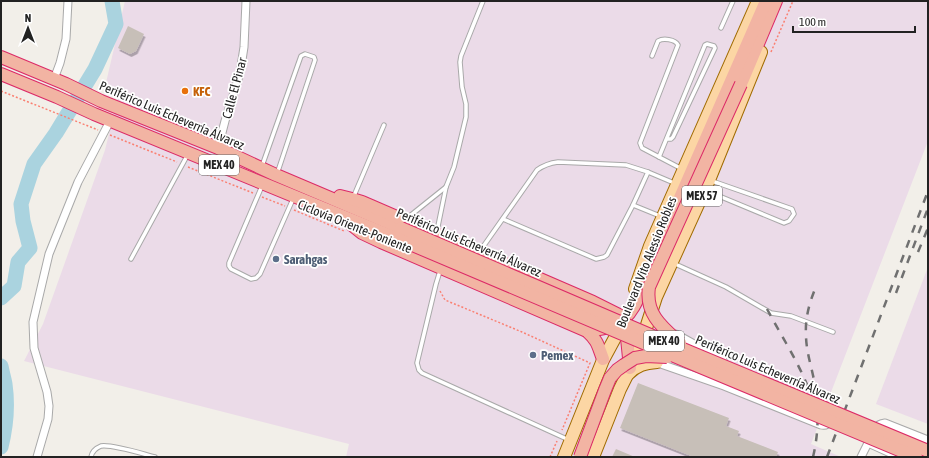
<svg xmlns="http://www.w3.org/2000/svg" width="929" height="458" font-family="'Asap Condensed',sans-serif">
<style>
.industrial{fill:#ebdbe8}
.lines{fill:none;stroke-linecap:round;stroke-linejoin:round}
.river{stroke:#aad3df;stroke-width:15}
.building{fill:#c7bfb8;filter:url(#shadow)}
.service-casing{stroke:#a9a9a9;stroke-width:5.5}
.minor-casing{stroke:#a9a9a9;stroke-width:9}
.primary-casing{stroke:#a06b00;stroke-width:14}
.trunk-casing{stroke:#dc2a67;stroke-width:14}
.path{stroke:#fa8072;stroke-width:1.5;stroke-dasharray:2 2;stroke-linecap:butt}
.service{stroke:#fff;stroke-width:3.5}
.minor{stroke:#fff;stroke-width:7}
.primary{stroke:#fcd6a4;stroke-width:12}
.trunk{stroke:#f2b4a3;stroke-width:12}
.rail{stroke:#707070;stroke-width:2.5;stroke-dasharray:8 8;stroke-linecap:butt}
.trunk-bridge-casing{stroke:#dc2a67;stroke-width:14;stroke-linecap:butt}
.trunk-bridge{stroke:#f2b4a3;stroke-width:12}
.food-dot{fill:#e8710a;stroke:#fff;stroke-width:1.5}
.service-dot{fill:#5c6f8a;stroke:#fff;stroke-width:1.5}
.labels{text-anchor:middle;stroke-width:3.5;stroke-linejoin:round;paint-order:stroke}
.shield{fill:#fff;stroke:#646464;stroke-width:1}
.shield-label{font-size:12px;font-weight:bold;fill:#222}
.street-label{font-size:13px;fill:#222;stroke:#fff}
.food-label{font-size:13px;font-weight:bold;fill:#c56008;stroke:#fff;text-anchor:start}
.service-label{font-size:13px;font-weight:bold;fill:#4e5e75;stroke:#fff;text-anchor:start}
</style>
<defs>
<filter id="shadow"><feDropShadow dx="1.5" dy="3" stdDeviation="0" flood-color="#0004"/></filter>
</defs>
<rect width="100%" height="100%" fill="#f2efe9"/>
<!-- industrial -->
<g class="industrial">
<path d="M125,1H928V141L811,444L841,457H346L349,444L24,361L43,324L105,150L118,98L105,87Z"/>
<path d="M928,267V424L876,404Z"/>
</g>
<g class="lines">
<!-- river -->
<g class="river">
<path d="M1,298L14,286L18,262L30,248L23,221L21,204L34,164L56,133L95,69L116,24L112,1"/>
<path d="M1,366C2,372 4,378 5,384C8,405 6,427 1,447"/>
</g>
</g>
<!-- building -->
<g class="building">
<path d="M128,26L144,34L136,51L130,54L118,48Z"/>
<path d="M638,383L729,418L726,426L739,431L737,436L778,452L776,457H694L620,428Z"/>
<path d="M616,449L635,457H612Z"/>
</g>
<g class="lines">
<defs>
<g id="service">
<path d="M721,28L733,1"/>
<path d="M652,56L658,41C663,38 675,39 678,45L640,143L642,148L682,169"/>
<path d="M659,157L705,45L707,44L714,46L715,48L673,137L671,139H667"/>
<path d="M262,166L301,56L305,54L314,57L315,60L277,174"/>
<path d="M262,186L229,263V266L231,269L251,279L256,278L260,274L293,199"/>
<path d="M707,191L784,223L789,221L794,214L792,209L712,181"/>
<path d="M353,198L384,125"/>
<path d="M633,205L660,216"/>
<path d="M406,219L446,187"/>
<path d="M503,219L596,259L604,257L607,255L633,205L648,172"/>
<path d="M437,231L446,187L454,167L466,117V104L462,87L460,62L461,56L483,1"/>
<path d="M480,251L537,170C544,165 550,163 558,162L626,165L648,172L674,183"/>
<path d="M131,259L187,156"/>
<path d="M673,263L726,287L771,313L791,316L833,332"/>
<path d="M440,271L436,284L417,363L419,370L422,373L569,440"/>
<path d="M91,457C92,451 96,448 101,446C112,444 143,454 155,457"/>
</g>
<g id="minor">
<path d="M54,79L60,63L66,39L68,1"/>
<path d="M218,148L225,121L240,73L244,47L246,1"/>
<path d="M676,334L723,360"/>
<path d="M655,362L724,386L821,425C825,426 828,425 831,421"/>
<path d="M874,430C877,425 880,424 885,423L928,440"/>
<path d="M869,441L868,443L899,457"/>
<path d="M37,457L48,419L49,406L47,392L34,348L33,322L49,254L78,182L110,121"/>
<path d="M861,457L868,443"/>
</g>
<g id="primary">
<path d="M635,289L650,246L758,1"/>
<path d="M628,374C637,365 645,363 657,362"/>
<path d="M564,457L603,360L623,323"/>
<path d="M593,457L620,389L638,353L656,297L709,180L761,52"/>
</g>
<g id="trunk">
<path d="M1,57L66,84L101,101L218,148L276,175L401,228"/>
<path d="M1,74L57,97L94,114L396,238"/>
<path d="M741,84L776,1"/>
<path d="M340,196L352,199L362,202L593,302L625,318"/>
<path d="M352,225L362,233L381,242L587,331C598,341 598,346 603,359"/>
<path d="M626,328L630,368"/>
<path d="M587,331C596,330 606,329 614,325C635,317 641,289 648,271L766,1"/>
</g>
</defs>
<!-- service casing -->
<use href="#service" class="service-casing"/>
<!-- minor casing -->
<use href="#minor" class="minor-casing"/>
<!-- primary casing -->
<use href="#primary" class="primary-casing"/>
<!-- trunk casing -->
<use href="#trunk" class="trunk-casing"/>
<!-- path -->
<g class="path">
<path d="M771,52L793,1"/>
<path d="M1,91L98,130"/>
<path d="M110,135L177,162"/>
<path d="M188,167L253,193"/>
<path d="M262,197L285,206"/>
<path d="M294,210L344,231"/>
<path d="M440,291L445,300L522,332L590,363L562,430"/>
<path d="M550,457L557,441"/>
</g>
<!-- service -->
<use href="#service" class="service"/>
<!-- minor -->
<use href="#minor" class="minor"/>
<!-- primary -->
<use href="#primary" class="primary"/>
<!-- trunk -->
<use href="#trunk" class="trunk"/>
<!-- rail -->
<g class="rail">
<path d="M918,252L928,228"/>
<path d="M896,293L928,208"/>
<path d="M767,309C783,339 803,369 813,401"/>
<path d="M813,457C819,432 819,406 814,380C811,365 806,350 806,335C805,319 809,304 815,289"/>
<path d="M827,457L928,191"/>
</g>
<defs>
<g id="trunk-bridge">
<path d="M401,228L690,352L928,451"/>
<path d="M396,238L686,361L916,457"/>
<path d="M680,343C662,327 645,314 649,287L741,84"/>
<path d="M580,457L605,390L610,378L617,370L624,365L635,358L646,356L667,357"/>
</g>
</defs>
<!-- trunk-bridge casing -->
<use href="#trunk-bridge" class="trunk-bridge-casing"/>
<!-- trunk-bridge -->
<use href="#trunk-bridge" class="trunk-bridge"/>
</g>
<!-- markers -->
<circle class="food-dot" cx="185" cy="91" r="4"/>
<g class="service-dot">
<circle cx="276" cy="259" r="4"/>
<circle cx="533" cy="355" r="4"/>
</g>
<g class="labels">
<!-- shield labels -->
<g class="shield">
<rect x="199" y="155" width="40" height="20" rx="3"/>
<rect x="682" y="186" width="40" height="20" rx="3"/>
<rect x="644" y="331" width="40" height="20" rx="3"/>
</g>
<g class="shield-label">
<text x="219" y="169">MEX 40</text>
<text x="702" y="200">MEX 57</text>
<text x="664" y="345">MEX 40</text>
</g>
<!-- street labels -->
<g class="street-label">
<text transform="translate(234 88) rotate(-75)" y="5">Calle El Pinar</text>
<text transform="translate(172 115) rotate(23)" y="5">Periférico Luis Echeverría Álvarez</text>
<text transform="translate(355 226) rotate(22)" y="5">Ciclovía Oriente-Poniente</text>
<text transform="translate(469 242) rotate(23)" y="5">Periférico Luis Echeverría Álvarez</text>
<text transform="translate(646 262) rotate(-68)" y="5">Boulevard Vito Alessio Robles</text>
<text transform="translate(768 369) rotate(23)" y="5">Periférico Luis Echeverría Álvarez</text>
</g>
<!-- food labels -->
<g class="food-label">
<text x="193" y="96">KFC</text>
</g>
<!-- service labels -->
<g class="service-label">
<text x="284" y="264">Sarahgas</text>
<text x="541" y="360">Pemex</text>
</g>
</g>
<!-- border -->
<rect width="929" height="458" fill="none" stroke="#222222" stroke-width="4"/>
<!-- north arrow -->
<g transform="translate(28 28)" stroke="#ffffff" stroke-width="3" paint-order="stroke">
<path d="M0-3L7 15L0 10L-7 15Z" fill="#222222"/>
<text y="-6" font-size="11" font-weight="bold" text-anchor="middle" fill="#222222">N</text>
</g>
<!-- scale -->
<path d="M793 26v6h122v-6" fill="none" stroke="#222222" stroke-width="2"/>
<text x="799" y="26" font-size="12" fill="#222222" stroke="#ffffff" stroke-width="3" paint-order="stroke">100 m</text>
</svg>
